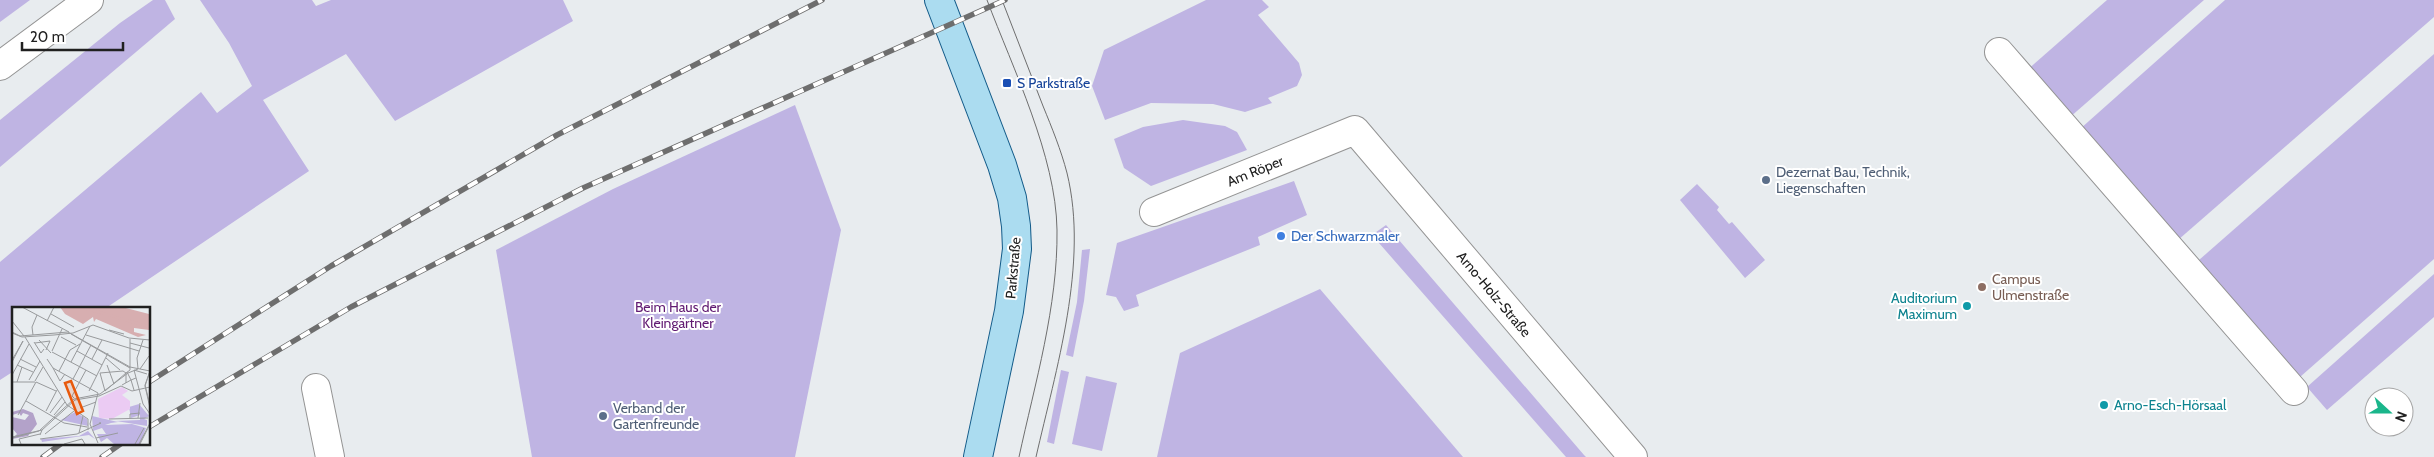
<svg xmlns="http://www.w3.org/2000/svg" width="2434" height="457" font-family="Cabin,sans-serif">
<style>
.grass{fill:#bfb4e3}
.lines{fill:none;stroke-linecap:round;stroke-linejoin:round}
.minor-casing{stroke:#949494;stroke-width:30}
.major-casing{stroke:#135b89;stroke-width:30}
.minor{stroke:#fff;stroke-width:28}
.major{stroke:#abdcf0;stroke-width:28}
.tram{stroke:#6e6e6e;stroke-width:1}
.rail-casing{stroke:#6e6e6e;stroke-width:5.5}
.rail{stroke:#fff;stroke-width:4;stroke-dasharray:11;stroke-linecap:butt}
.transit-dot{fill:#1a4fb4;stroke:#fff;stroke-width:2}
.service-dot{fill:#5c6f8a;stroke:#fff;stroke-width:2}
.shop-dot{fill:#3f7fe0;stroke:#fff;stroke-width:2}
.education-dot{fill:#8d6e63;stroke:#fff;stroke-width:2}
.culture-dot{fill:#0f9aa8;stroke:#fff;stroke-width:2}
.labels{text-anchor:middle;stroke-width:4;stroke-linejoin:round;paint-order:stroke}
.transit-label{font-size:14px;fill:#164399;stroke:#fff;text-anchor:start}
.street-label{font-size:14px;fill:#202020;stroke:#fff}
.service-label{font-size:14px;fill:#4e5e75;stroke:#fff;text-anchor:start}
.shop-label{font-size:14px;fill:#366cbe;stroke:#fff;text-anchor:start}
.education-label{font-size:14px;fill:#785e54;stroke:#fff;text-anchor:start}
.culture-label{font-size:14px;fill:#0d838f;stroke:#fff;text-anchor:end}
.park-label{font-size:14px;fill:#611a72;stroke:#fff}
.inset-river{fill:none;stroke:#d7aeb0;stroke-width:2.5}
.inset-road{fill:none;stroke:#989a9c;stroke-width:1}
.view{fill:#e8590c;fill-opacity:0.15;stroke:#e8590c;stroke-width:2.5}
.inset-edge{fill:none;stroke:#202020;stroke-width:2.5}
</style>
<rect width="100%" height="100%" fill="#e8ecef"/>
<!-- grass -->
<g class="grass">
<path d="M0,0H30L0,22Z"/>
<path d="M153,0H165L175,19L0,167V120L120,23Z"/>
<path d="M200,0H312L316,6L331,0H563L573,21L395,121L346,54L263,100L309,171L106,308H14V371L0,380V262L201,92L217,113L252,86L229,43Z"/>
<path d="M1206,0H1262L1269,7L1258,15L1299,63L1302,75L1297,86L1268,98L1272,103L1245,112L1213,104L1151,103L1105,120L1092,86L1104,50Z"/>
<path d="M2107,0H2204L2069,118L2026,71Z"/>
<path d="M2225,0H2434V17L2178,240L2080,129Z"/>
<path d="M2434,54V259L2300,377L2199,260Z"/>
<path d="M795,105L841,230L795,457H532L496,250L613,189Z"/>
<path d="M1183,120L1225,126L1237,132L1247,150L1151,186L1124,168L1114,139L1143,127Z"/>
<path d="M1294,181L1307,215L1258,237L1260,245L1136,295L1139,306L1124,311L1116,297L1106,295L1117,243Z"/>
<path d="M1697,184L1719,207L1717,210L1729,224L1732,222L1765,260L1745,278L1680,200Z"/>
<path d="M1386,225L1584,455L1586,457H1566L1372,235Z"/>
<path d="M1090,249L1084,301L1073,357L1066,355L1077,302L1082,250Z"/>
<path d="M2434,274V317L2327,410L2307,387Z"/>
<path d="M1320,289L1463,457H1157L1180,353Z"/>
<path d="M1061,370L1069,372L1054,444L1047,442Z"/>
<path d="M1086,376L1117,383L1102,451L1072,444Z"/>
</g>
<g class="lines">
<defs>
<g id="minor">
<path d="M1999,52L2294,391"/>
<path d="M0,66L89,0"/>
<path d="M1154,212L1355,130L1633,457"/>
<path d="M316,388L330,457"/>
</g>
<path id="major" d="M939,0L1002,165L1012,198L1016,226L1017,249L1009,311L978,457"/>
</defs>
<!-- minor casing -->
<use href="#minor" class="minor-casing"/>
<!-- major casing -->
<use href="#major" class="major-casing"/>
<!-- minor -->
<use href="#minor" class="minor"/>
<!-- major -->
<use href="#major" class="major"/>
<!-- tram -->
<g class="tram">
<path d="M987,0C1013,69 1056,156 1057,230C1058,306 1035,383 1019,457"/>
<path d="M1002,0C1016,35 1029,71 1043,106C1052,128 1061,150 1067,173C1089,263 1056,369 1036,457"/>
</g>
<defs>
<g id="rail">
<path d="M149,382L331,266L557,135L822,0"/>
<path d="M149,427L351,307L583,188L1005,0"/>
<path d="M43,457L62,443"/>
<path d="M102,457L122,443"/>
</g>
</defs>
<!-- rail casing -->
<use href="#rail" class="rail-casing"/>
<!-- rail -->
<use href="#rail" class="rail"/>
</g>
<!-- markers -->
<rect class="transit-dot" x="1002" y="78" width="10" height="10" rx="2.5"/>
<g class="service-dot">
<circle cx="1766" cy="180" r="5"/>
<circle cx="603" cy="416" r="5"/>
</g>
<circle class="shop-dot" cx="1281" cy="236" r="5"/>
<circle class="education-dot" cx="1982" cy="287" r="5"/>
<g class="culture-dot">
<circle cx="1967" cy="306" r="5"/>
<circle cx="2104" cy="405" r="5"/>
</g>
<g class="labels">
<!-- transit labels -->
<g class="transit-label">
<text x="1017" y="88">S Parkstraße</text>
</g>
<!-- street labels -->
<g class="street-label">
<text transform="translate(1255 171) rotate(-22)" y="5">Am Röper</text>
<text transform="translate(1013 268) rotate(-85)" y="5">Parkstraße</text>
<text transform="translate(1494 294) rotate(50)" y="5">Arno-Holz-Straße</text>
</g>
<!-- service labels -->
<g class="service-label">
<text x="1776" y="177">Dezernat Bau, Technik,<tspan x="1776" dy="16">Liegenschaften</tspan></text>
<text x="613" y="413">Verband der<tspan x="613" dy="16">Gartenfreunde</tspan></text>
</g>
<!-- shop labels -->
<g class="shop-label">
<text x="1291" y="241">Der Schwarzmaler</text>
</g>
<!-- education labels -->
<g class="education-label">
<text x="1992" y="284">Campus<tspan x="1992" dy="16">Ulmenstraße</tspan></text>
</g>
<!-- culture labels -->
<g class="culture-label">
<text x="1957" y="303">Auditorium<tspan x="1957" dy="16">Maximum</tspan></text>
<text x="2114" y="410" text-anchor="start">Arno-Esch-Hörsaal</text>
</g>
<!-- park labels -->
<g class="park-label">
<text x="678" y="312">Beim Haus der<tspan x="678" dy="16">Kleingärtner</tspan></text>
</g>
</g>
<!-- overview -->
<g transform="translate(12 307)">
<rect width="138" height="138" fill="#e8ecef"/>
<path d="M127,97L137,109L132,112L135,113V119L104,114L128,113V108L119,111L117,100ZM63,105L75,112L76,119L49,113ZM80,109L106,115L99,116L93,118L120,117L134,121L128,137H102L95,131L89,135L85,127H94L90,121L81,124ZM76,124L83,132L77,128L30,135L29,132L67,129Z" fill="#bfb4e3"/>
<path d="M11,102L21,106L25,117L16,129L0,132L5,127L0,121V110L13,113L17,108L11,106L9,109L7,106L0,108V105Z" fill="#b3a2c9"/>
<path d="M110,80L116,84L110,88L118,94V102L100,112L87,111L86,92Z" fill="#ebcbf3"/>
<path d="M48,0H110L137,7V23L122,21V25L134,28L126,30L84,12L82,15L81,10L71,17L53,7Z" fill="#d7aeb0"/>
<path class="inset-river" d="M69,0L138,20"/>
<path class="inset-road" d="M10,0L57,25M39,7L62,20M0,14L12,29M35,14L42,0M97,23L112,27M0,25L8,29L56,25L118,60L138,64M0,26L10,30L42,28L61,26L81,18L117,31L138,33M59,27L118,61M21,28L20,20L25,8M74,28L127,44M13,30L55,98L76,112V123M49,30L64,38M27,33L39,46M22,35L29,46L32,42M23,36L38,34L34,43M118,36L137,41M40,44L50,22M65,44L90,58M40,45L85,69M94,51L108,63M8,52L24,60M35,52L41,61L86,86L78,117L86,136M80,52L90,33M0,53L11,34L0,55M59,55L78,19M5,58L21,65M95,58L102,77M41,61L48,74L53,67M126,62L125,51L131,33M128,62L137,49M47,64L58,43L68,37M138,64L133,79L138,101M138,64L133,78L138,98M135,67L122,63L131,97L138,107M0,68L17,37M61,72L79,38M17,73L28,54M23,74L31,60M0,75H23M5,75L10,60M24,75L44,84M114,76V66L111,64L88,66L93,84L114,66L118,63V32M110,78L119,73L115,65M122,83L119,73L124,71M77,84L96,46M62,91L60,89L74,63M14,94L52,116L75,120M68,101L84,95M34,104L45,83M38,106L50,90M6,108L24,75M42,108L53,95M126,111L128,96M97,112L136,111M118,112V107L128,106M67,126L71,109M33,127L62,104M28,128L30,123L63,93L87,89L109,79L120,84L138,80M0,130L30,123M0,131L27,124L62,92L88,87L116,66L126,62M84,131L106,126M28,132L65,127L89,116H87M9,137L7,132L28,127M52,137L70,132L73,137M123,137L132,121M127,137L138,116M128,137L138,117"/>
<path class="view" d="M59,74L71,104L65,107L53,76Z"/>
<rect width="138" height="138" class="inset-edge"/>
</g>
<!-- north arrow -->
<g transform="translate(2389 412) rotate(111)"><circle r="24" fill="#ffffff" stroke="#a6a6a6"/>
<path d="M0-4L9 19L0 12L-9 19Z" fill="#1ab68b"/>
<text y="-8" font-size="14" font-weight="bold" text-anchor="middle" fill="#202020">N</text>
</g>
<!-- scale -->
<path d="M22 42v8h101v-8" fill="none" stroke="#202020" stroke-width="2.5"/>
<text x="30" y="42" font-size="15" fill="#202020" stroke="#ffffff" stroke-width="4" paint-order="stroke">20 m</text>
</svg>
